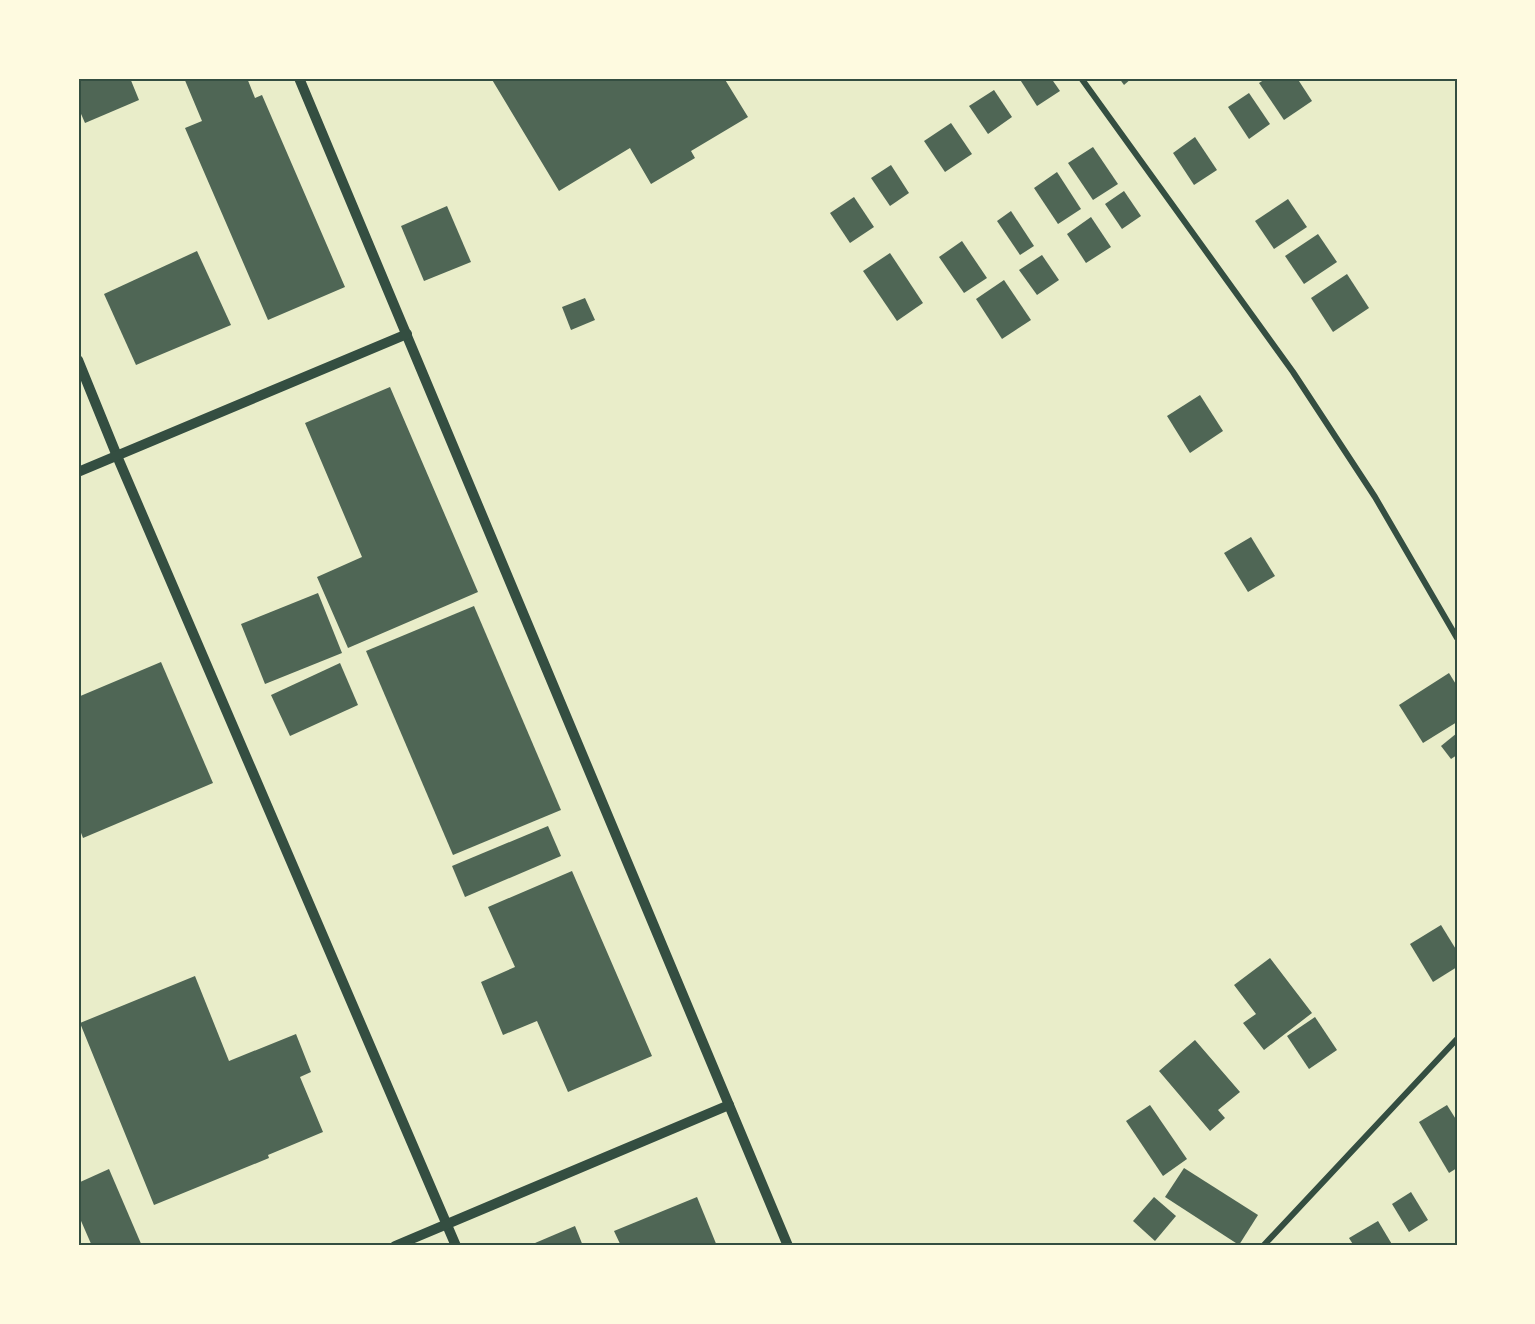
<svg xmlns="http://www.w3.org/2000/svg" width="1535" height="1324" font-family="'Alegreya Sans',sans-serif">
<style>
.building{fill:#4f6655}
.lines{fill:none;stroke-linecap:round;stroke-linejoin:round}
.minor{stroke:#344e41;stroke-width:6}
.tertiary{stroke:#344e41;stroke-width:10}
.neatline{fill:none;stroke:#344e41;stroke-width:2}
</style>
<rect width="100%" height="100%" fill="#e9edc9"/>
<!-- building -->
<g class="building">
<path d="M78,78H130L139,100L85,123L78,107Z"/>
<path d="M184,78H247L255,98L262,95L345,287L268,320L185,128L202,121Z"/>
<path d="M491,78H724L748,117L691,151L695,158L651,184L630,148L559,191Z"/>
<path d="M1019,78H1051L1060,91L1037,106Z"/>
<path d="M1119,78H1132L1124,85Z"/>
<path d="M1267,78H1297L1312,101L1284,120L1259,83Z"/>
<path d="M994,90L1012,117L988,134L969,106Z"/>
<path d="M1249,93L1270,124L1249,139L1228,107Z"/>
<path d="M951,123L972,154L945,172L924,141Z"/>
<path d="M1195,137L1217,170L1194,185L1173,153Z"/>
<path d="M1093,147L1118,184L1093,200L1068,163Z"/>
<path d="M891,165L909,193L890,206L871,178Z"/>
<path d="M1057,172L1081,209L1058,224L1034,188Z"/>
<path d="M1124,191L1141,216L1122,229L1105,204Z"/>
<path d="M854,197L874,227L850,243L830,213Z"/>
<path d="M1288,199L1307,227L1274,249L1255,221Z"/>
<path d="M447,206L471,262L424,281L401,226Z"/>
<path d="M1011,211L1034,246L1020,255L997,221Z"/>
<path d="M1091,217L1111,247L1086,263L1067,234Z"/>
<path d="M1318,234L1337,262L1304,284L1285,256Z"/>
<path d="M962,241L987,278L964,293L939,257Z"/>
<path d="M197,251L231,325L136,365L104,294Z"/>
<path d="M890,253L923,303L897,321L863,271Z"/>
<path d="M1042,255L1059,280L1037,295L1019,270Z"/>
<path d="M1347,274L1369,308L1333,332L1311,298Z"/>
<path d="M1004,280L1031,320L1002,339L976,299Z"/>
<path d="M585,298L595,320L571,330L562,307Z"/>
<path d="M390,387L478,592L348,648L317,577L362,557L305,423Z"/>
<path d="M1200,395L1223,431L1190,453L1167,416Z"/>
<path d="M1251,537L1275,576L1248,592L1224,553Z"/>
<path d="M318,593L342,653L265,684L241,624Z"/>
<path d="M474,606L561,810L453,855L366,651Z"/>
<path d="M161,662L213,783L83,838L78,825V697Z"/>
<path d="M340,663L358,705L290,736L271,695Z"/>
<path d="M1449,673L1457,686V722L1423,743L1399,705Z"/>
<path d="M1457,733V755L1451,759L1441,746Z"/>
<path d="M548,826L561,856L465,897L452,866Z"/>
<path d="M572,871L652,1056L568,1092L537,1021L503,1035L481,982L515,967L488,907Z"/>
<path d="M1441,925L1457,951V967L1433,982L1410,944Z"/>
<path d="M1270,958L1312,1013L1264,1050L1243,1023L1256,1014L1234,985Z"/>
<path d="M195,976L229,1061L296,1034L311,1072L300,1077L323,1132L268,1155L269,1158L154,1205L80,1023Z"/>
<path d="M1315,1017L1337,1050L1309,1069L1287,1036Z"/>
<path d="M1195,1040L1240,1092L1218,1110L1225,1118L1210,1131L1159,1071Z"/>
<path d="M1150,1105L1187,1159L1163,1176L1126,1121Z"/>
<path d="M1447,1105L1457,1121V1168L1449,1173L1419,1122Z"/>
<path d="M1184,1168L1258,1215L1239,1245L1165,1197Z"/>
<path d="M109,1169L142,1246H92L78,1214V1183Z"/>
<path d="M1411,1192L1428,1220L1409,1232L1392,1204Z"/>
<path d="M697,1197L717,1246H621L614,1231Z"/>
<path d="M1154,1197L1176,1216L1155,1241L1133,1221Z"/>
<path d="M1378,1221L1393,1246H1354L1349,1238Z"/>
<path d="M575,1226L583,1246H528Z"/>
</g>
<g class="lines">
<!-- minor -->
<g class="minor">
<path d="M1081,78L1293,372L1375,497L1457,638"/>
<path d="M1263,1246L1457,1039"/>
</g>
<!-- tertiary -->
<g class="tertiary">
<path d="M299,78L788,1246"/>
<path d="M78,360L117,456L456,1246"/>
<path d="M78,472L407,334"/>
<path d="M395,1246L729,1105"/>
</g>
</g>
<!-- border -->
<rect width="1535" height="1324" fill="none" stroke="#fefae0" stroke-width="159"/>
<rect x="80" y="80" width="1376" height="1164" class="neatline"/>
</svg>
